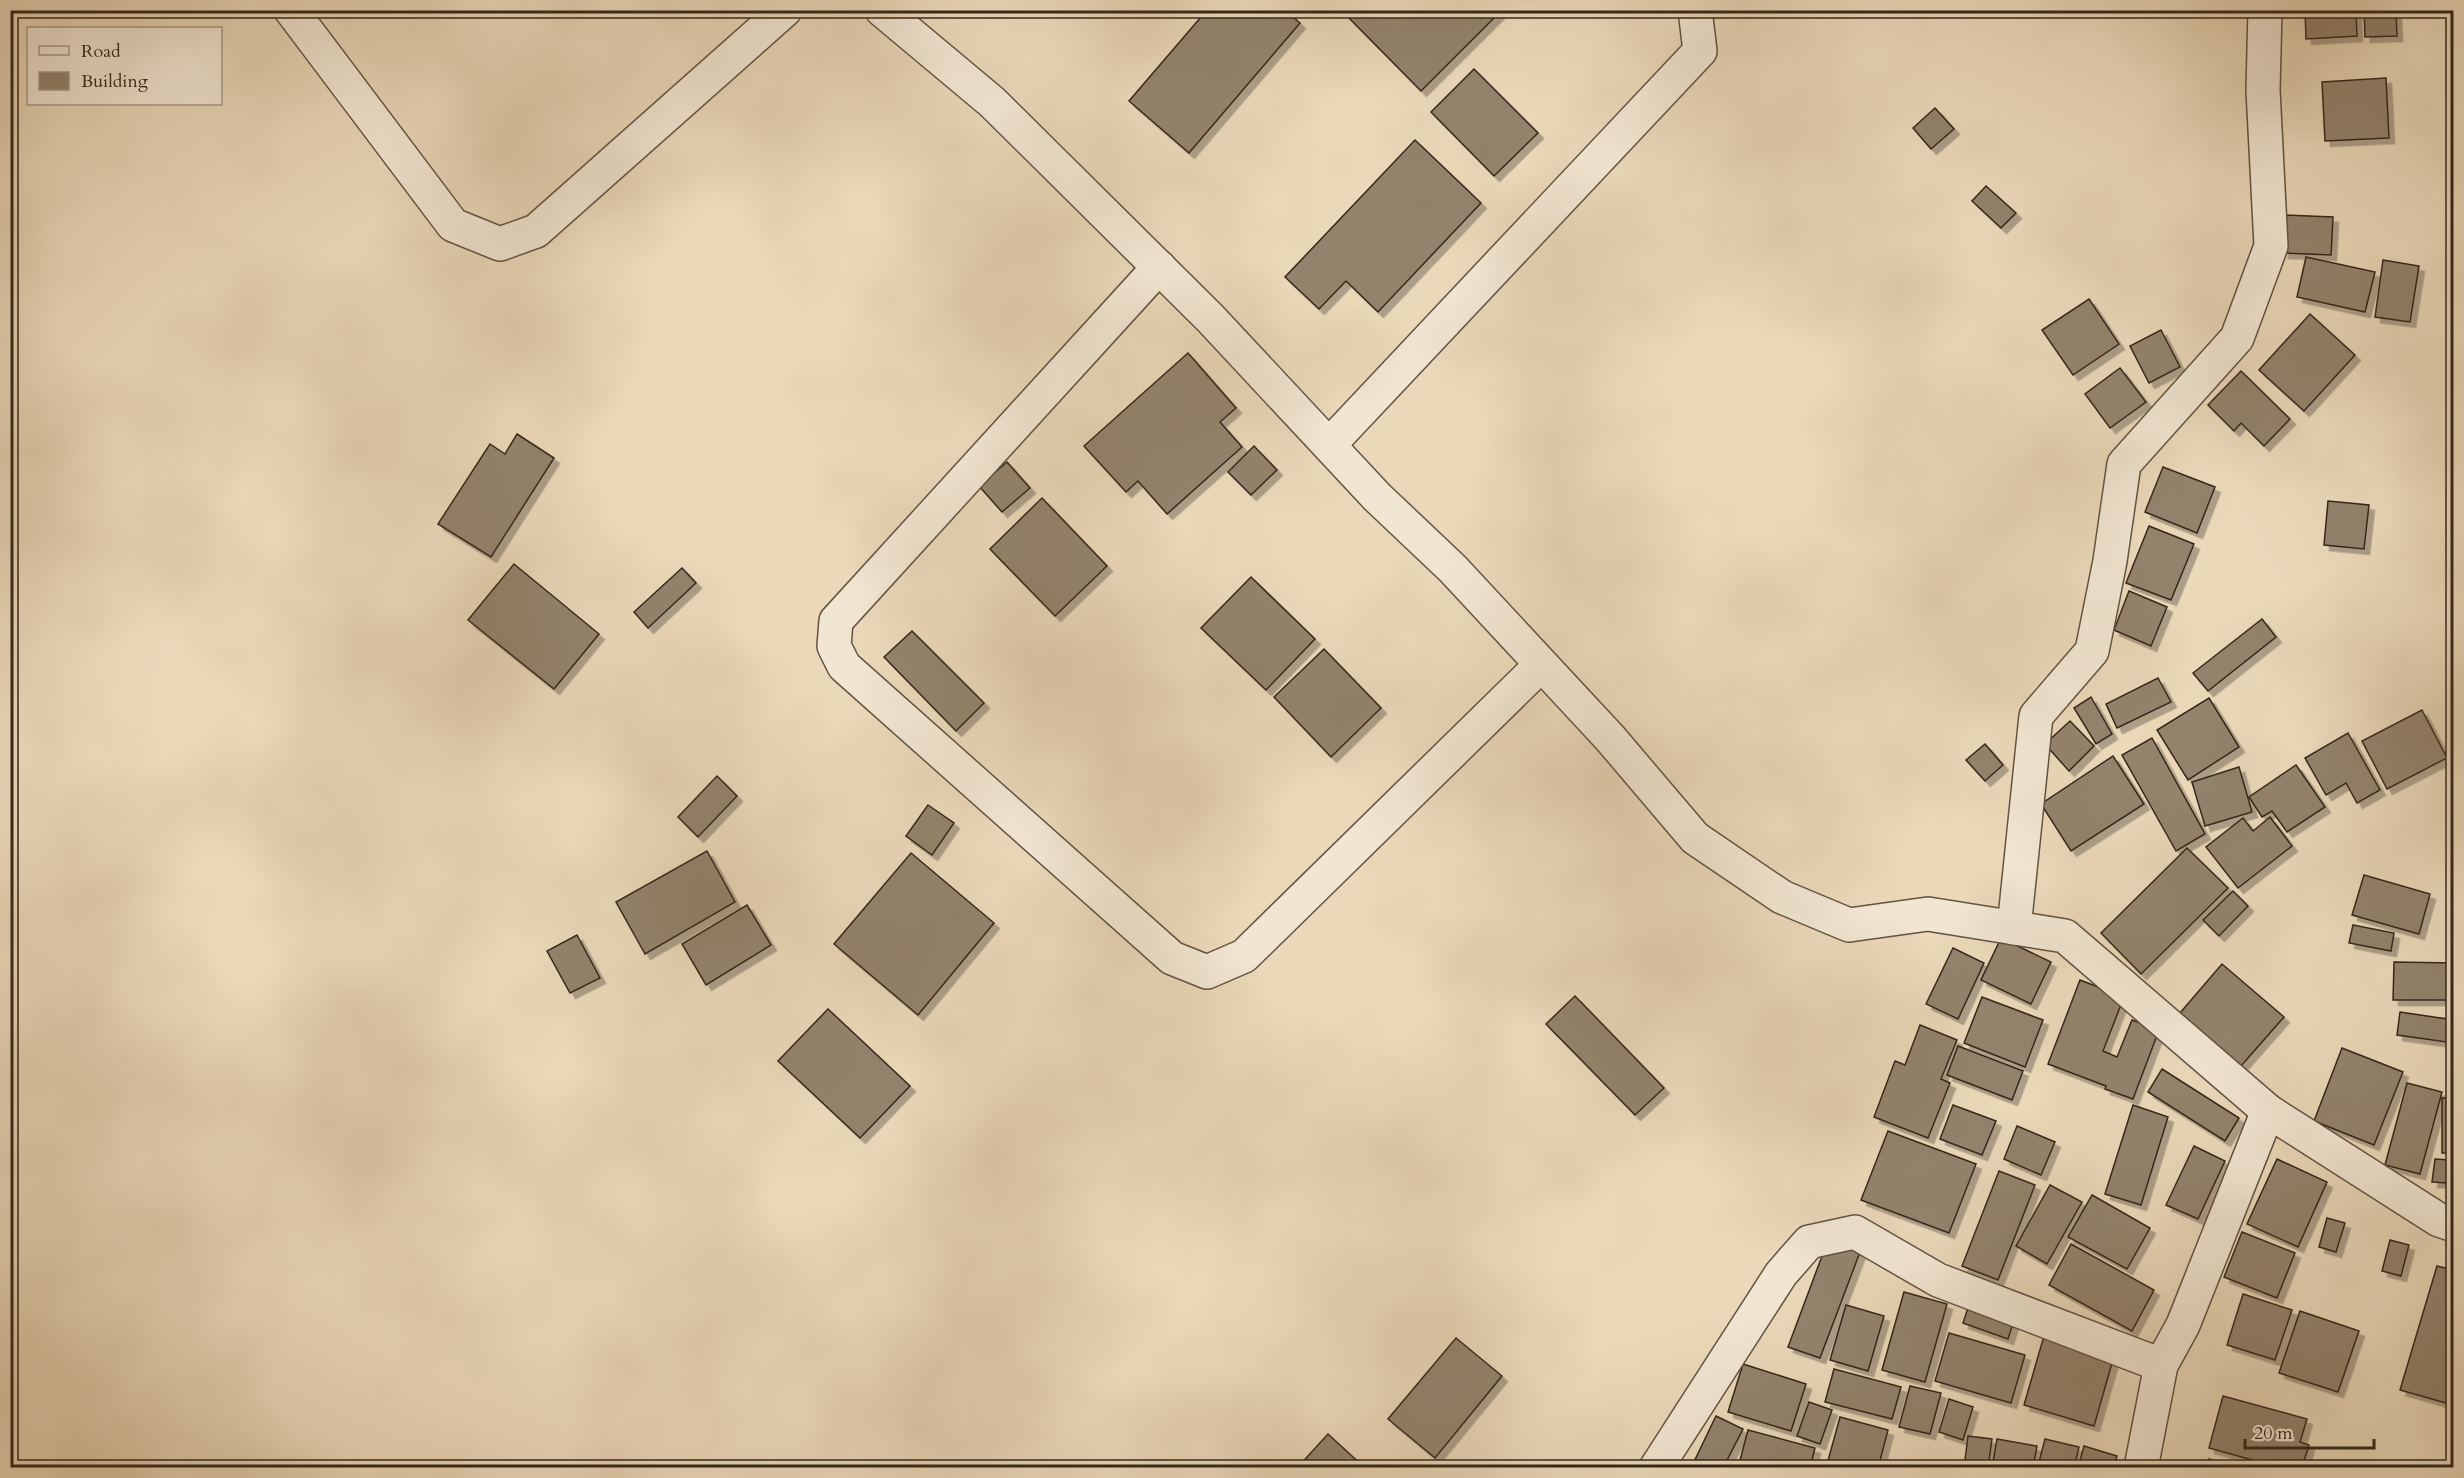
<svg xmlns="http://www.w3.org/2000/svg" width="2464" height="1478" font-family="Cardo,serif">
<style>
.building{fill:#93836d;stroke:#35271a;stroke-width:1.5;filter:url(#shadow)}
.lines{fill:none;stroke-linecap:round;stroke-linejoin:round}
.street-casing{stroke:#625342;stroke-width:36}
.street{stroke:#f1e6d2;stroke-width:33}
</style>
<defs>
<filter id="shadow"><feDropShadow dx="5.5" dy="5.5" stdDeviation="0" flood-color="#0004"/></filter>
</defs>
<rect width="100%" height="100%" fill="#ead8b9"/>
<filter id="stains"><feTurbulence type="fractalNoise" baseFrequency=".00333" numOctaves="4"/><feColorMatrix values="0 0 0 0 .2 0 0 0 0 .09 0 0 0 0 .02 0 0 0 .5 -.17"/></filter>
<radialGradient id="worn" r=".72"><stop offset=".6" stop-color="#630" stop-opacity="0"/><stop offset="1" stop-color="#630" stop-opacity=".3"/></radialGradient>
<!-- building -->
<g class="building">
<path d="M1207,10H1285L1300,23L1189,153L1129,101Z"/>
<path d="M1357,10H1502L1421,91L1349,18Z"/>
<path d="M2305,10H2356L2357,36L2306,39Z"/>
<path d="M2364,10H2396L2397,36L2365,37Z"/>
<path d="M1474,69L1538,133L1494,176L1431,112Z"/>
<path d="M2386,78L2389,138L2325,141L2322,82Z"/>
<path d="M1935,108L1954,129L1931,149L1913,128Z"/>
<path d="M1415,140L1481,203L1378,312L1346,281L1319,309L1285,277Z"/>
<path d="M1986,186L2016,213L2001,228L1972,201Z"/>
<path d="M2285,215L2333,217L2331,255L2283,253Z"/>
<path d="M2306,257L2375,272L2365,312L2297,297Z"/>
<path d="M2383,260L2419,266L2410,322L2375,317Z"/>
<path d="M2089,299L2119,344L2073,375L2042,330Z"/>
<path d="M2310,314L2355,355L2304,411L2259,370Z"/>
<path d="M2161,330L2180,367L2149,383L2130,346Z"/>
<path d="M1188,353L1236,408L1220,422L1242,447L1167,514L1138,481L1126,492L1084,446Z"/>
<path d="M2120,368L2146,402L2110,428L2085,394Z"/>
<path d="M2241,371L2290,419L2264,446L2241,423L2234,431L2208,405Z"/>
<path d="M517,434L554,458L491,557L438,524L490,444L505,454Z"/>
<path d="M1254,446L1277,470L1251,495L1228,472Z"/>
<path d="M1007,462L1030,488L1002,512L979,486Z"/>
<path d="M2163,467L2215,487L2197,533L2145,512Z"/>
<path d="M1042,498L1107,566L1055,616L990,549Z"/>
<path d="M2328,501L2369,505L2364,549L2324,545Z"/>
<path d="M2149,526L2194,544L2171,600L2126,583Z"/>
<path d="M514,564L599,634L554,689L468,620Z"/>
<path d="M682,568L696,583L648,628L634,612Z"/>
<path d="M1251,577L1315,639L1266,690L1201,628Z"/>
<path d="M2129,591L2167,607L2151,646L2114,630Z"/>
<path d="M2262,619L2276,637L2208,691L2193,673Z"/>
<path d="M912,631L984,703L956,731L884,657Z"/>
<path d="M1324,649L1381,708L1331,757L1274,697Z"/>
<path d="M2158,678L2171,702L2117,728L2106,704Z"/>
<path d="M2091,697L2112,734L2096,744L2074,708Z"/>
<path d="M2209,698L2239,747L2188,780L2157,730Z"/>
<path d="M2422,710L2447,758L2387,789L2362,741Z"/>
<path d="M2070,721L2094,746L2069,771L2045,744Z"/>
<path d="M2348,733L2380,790L2357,803L2346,783L2326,795L2305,758Z"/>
<path d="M2152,738L2205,834L2176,851L2122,755Z"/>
<path d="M1985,744L2003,765L1985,781L1966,760Z"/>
<path d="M2113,756L2144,804L2071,851L2041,804Z"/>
<path d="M2296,765L2325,807L2287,832L2272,811L2262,817L2249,797Z"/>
<path d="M2239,767L2252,812L2205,826L2192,782Z"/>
<path d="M717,776L737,796L698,837L678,817Z"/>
<path d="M928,805L954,823L932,855L906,836Z"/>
<path d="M2270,817L2292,846L2238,888L2206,847L2243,818L2253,831Z"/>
<path d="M2187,848L2228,888L2141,974L2101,933Z"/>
<path d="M707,851L735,902L645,954L616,902Z"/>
<path d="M911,853L994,923L918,1015L834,944Z"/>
<path d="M2364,875L2430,894L2419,934L2352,915Z"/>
<path d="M2233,891L2248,906L2219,936L2203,920Z"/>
<path d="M747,905L771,945L706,985L682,944Z"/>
<path d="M2353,925L2394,933L2391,951L2349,943Z"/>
<path d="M577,935L600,978L570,993L547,951Z"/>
<path d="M2001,938L2051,962L2031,1004L1981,980Z"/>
<path d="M1953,948L1984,963L1958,1019L1926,1004Z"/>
<path d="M2394,962L2454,963V1000H2393Z"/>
<path d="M2222,964L2284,1017L2241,1066L2180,1013Z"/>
<path d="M2080,980L2124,997L2103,1051L2117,1057L2132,1020L2159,1030L2133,1099L2105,1089L2106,1086L2048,1064Z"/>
<path d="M1575,996L1664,1088L1635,1115L1546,1024Z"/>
<path d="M1982,997L2043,1020L2025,1067L1964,1043Z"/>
<path d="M828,1009L910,1086L860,1138L778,1061Z"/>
<path d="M2400,1012L2454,1020V1043L2397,1035Z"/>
<path d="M1920,1025L1957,1040L1941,1079L1950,1083L1928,1138L1874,1117L1895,1061L1905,1065Z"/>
<path d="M1958,1046L2023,1071L2012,1100L1947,1075Z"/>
<path d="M2342,1048L2403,1072L2374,1145L2314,1121Z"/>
<path d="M2162,1069L2239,1118L2225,1141L2148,1092Z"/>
<path d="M2407,1083L2442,1092L2420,1174L2385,1165Z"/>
<rect x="2442" y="1098" width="12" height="55"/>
<path d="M1953,1105L1996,1121L1982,1155L1940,1139Z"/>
<path d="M2133,1105L2168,1117L2141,1205L2105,1194Z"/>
<path d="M2017,1126L2055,1142L2041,1175L2004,1159Z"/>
<path d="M1888,1131L1976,1164L1949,1233L1861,1200Z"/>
<path d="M2194,1146L2225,1161L2198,1219L2166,1205Z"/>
<path d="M2277,1159L2327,1182L2298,1247L2247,1224Z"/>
<path d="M2435,1159L2449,1160L2447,1183L2432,1182Z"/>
<path d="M1999,1171L2035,1185L1998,1280L1962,1266Z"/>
<path d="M2050,1185L2082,1202L2047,1264L2016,1246Z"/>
<path d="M2092,1195L2150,1228L2127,1269L2068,1237Z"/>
<path d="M2327,1218L2345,1223L2336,1252L2319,1247Z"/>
<path d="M2242,1232L2295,1253L2277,1298L2224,1277Z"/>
<path d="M1828,1240L1860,1252L1820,1358L1788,1347Z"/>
<path d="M2390,1240L2409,1245L2401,1276L2382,1271Z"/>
<path d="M2071,1244L2154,1290L2132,1331L2049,1285Z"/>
<path d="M2437,1266L2454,1270V1377L2446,1403L2400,1390Z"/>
<path d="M1904,1292L1947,1304L1925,1382L1882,1370Z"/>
<path d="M2243,1294L2292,1310L2275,1360L2227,1345Z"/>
<path d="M1846,1305L1884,1316L1868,1371L1830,1360Z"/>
<path d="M1969,1305L2014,1320L2008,1339L1963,1323Z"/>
<path d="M2300,1311L2359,1331L2338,1392L2279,1373Z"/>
<path d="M2046,1329L2116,1349L2094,1426L2024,1405Z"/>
<path d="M1949,1333L2025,1355L2011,1403L1935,1381Z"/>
<path d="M1456,1338L1502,1376L1435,1458L1388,1419Z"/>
<path d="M1743,1364L1806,1384L1791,1431L1728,1412Z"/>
<path d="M1834,1369L1901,1387L1892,1419L1825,1402Z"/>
<path d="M1910,1386L1941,1393L1930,1434L1899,1427Z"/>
<path d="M2223,1396L2307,1419L2300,1442L2309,1445L2302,1468H2281L2209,1448Z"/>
<path d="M1949,1399L1973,1407L1963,1440L1939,1432Z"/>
<path d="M1809,1402L1832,1410L1820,1444L1797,1436Z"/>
<path d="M1716,1416L1743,1429L1723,1468H1691Z"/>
<path d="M1840,1417L1888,1430L1878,1468H1826Z"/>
<path d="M1748,1430L1815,1448L1810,1468H1738Z"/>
<path d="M1328,1434L1365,1468H1297Z"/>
<path d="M1968,1436L1992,1439L1988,1468H1964Z"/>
<path d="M1997,1439L2037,1446L2033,1468H1992Z"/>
<path d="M2045,1439L2079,1447L2074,1468L2038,1466Z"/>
<path d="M2084,1446L2117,1456L2114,1468H2078Z"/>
<path d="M2454,1451V1468H2447Z"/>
<path d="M2209,1459L2238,1468H2206Z"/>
<path d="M1890,1461L1925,1468H1889Z"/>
</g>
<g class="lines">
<defs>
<g id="street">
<path d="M291,10L453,225L500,244L536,231L785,10"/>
<path d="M882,10L992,102L1210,318L1377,497L1453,569L1610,738L1695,838L1782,897L1849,925L1928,914L2065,936L2268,1111L2439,1220L2454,1225"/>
<path d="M1159,267L836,621L834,646L844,666L1172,958L1207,972L1244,956L1541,665"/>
<path d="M1329,445L1700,51L1695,10"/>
<path d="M2014,928L2036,716L2092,651L2110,561L2124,464L2237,338L2271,246L2263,90L2265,10"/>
<path d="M1656,1468L1781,1274L1809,1242L1855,1232L1938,1280L2161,1365"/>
<path d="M2141,1468L2161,1365L2183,1325L2268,1111"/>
</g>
</defs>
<!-- street casing -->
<use href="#street" class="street-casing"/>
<!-- street -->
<use href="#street" class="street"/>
</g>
<!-- margin -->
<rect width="2464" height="1478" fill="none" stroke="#ead8b9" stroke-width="36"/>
<rect x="12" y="12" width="2440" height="1454" fill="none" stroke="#35271a" stroke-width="3"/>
<rect x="18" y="18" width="2428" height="1442" fill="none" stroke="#35271a" stroke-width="1.5"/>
<!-- legend -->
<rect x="27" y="27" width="195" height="78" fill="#f1e6d2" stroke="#a69a88" stroke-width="1.5"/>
<rect x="39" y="46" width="30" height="9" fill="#f1e6d2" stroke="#a69a88" stroke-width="1.5"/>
<text x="81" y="57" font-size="18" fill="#35271a">Road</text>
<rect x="39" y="72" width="30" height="18" fill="#93836d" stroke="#a69a88" stroke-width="1.5"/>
<text x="81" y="87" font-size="18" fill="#35271a">Building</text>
<!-- scale -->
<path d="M2245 1439v9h129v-9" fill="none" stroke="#35271a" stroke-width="3"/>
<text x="2254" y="1439" font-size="18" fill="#35271a" stroke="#f1e6d2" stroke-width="4.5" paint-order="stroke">20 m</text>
<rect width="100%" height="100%" filter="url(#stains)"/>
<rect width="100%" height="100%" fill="url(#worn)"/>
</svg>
